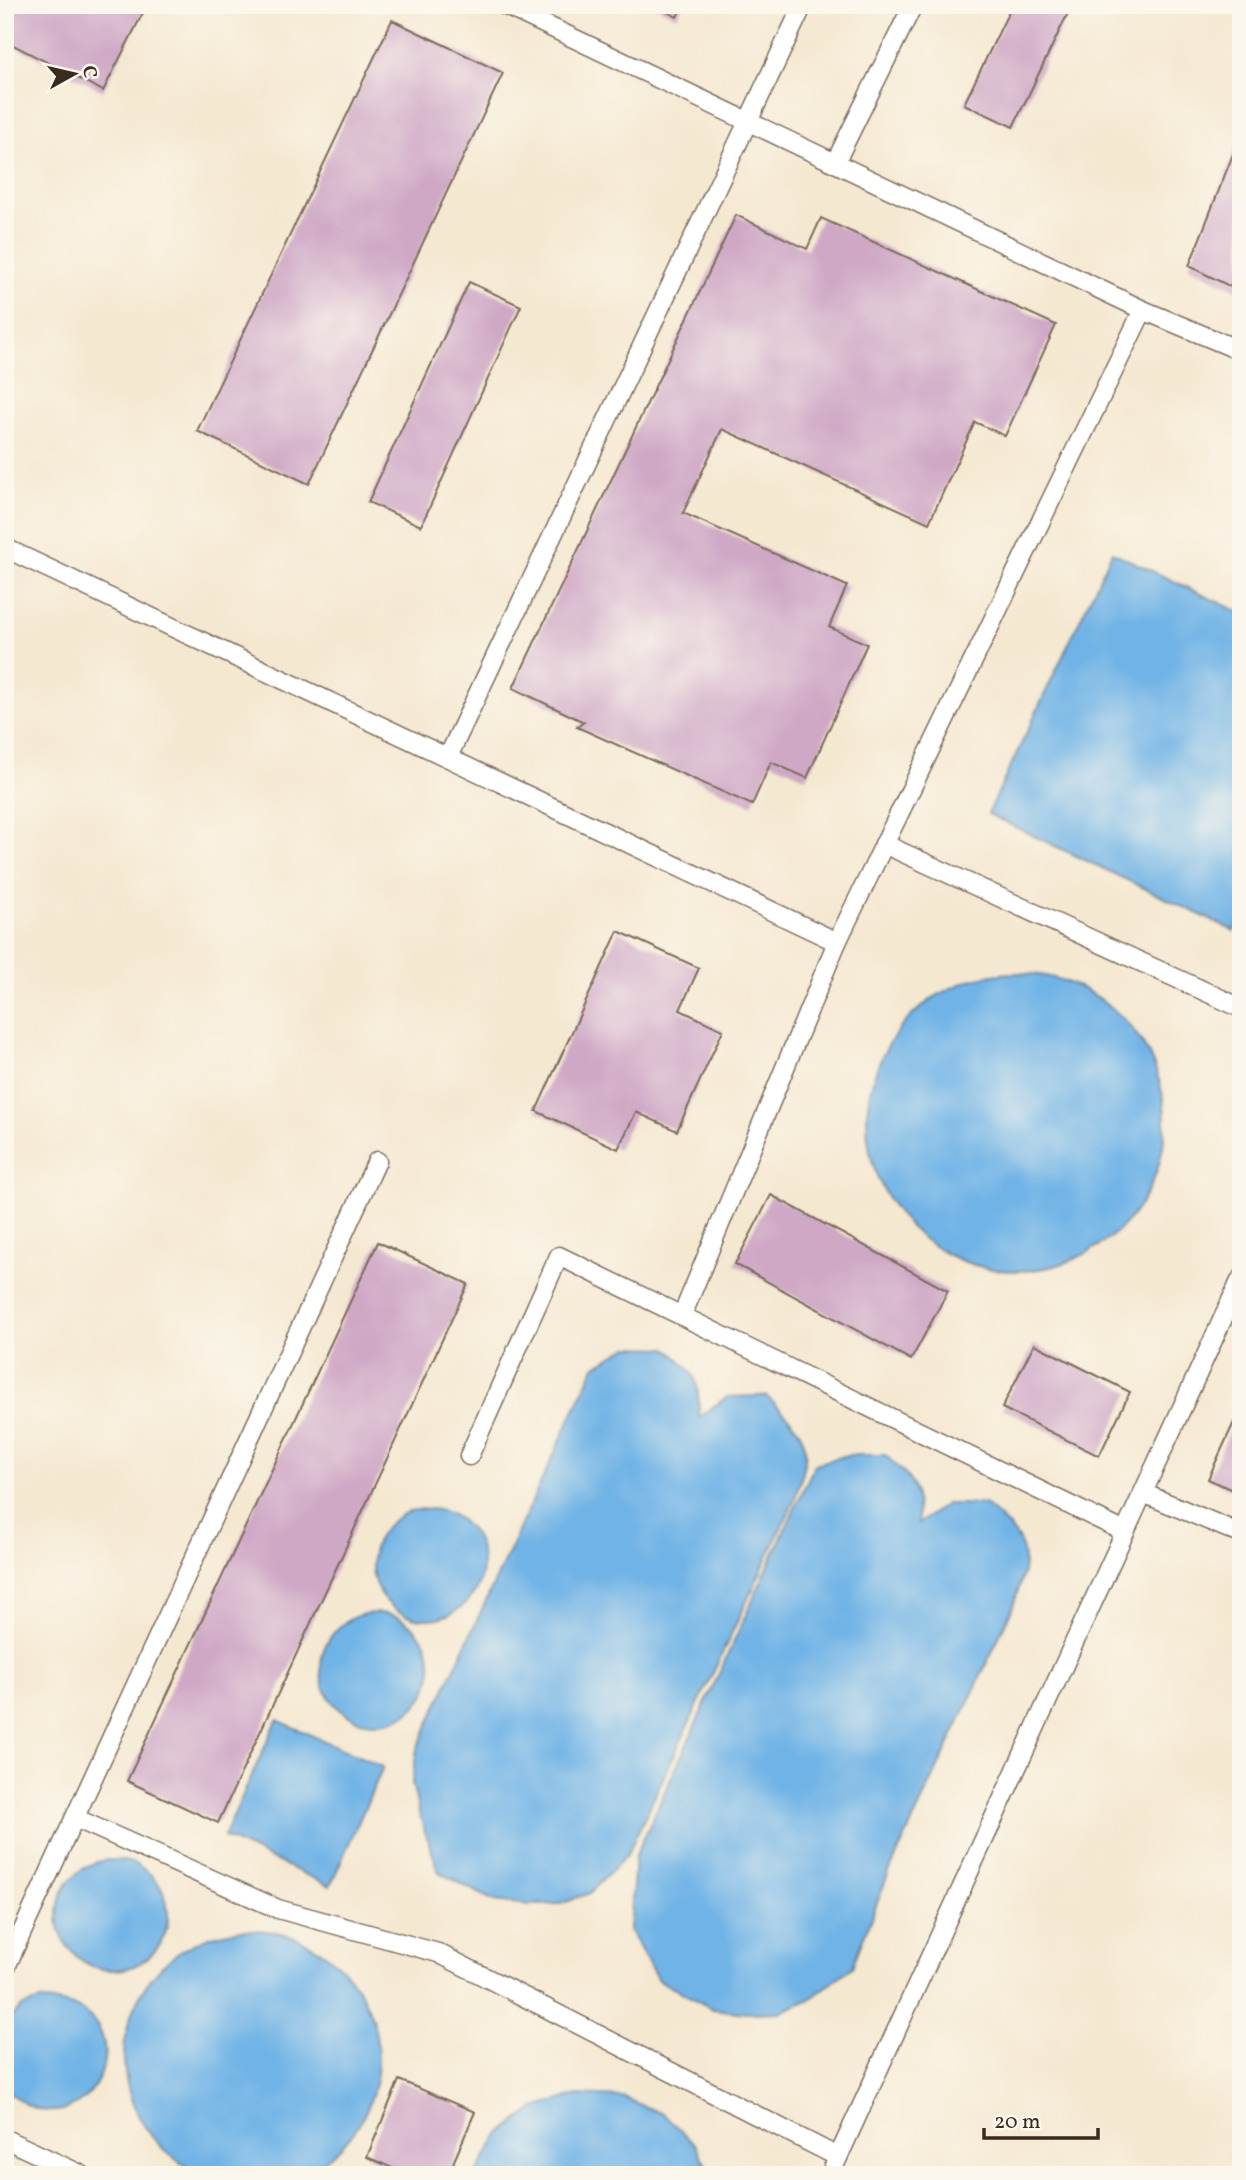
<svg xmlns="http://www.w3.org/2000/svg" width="1246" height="2180" font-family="Vollkorn,serif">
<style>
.water{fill:#70b3e6;stroke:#566e82;stroke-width:2}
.building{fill:#cfa8c6}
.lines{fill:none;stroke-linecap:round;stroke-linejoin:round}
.service-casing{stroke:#7c6c5d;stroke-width:21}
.service{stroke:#fff;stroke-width:18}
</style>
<rect width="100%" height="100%" fill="#fbf7ec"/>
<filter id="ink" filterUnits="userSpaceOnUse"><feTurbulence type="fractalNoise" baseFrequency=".0143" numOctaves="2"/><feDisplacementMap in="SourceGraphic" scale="14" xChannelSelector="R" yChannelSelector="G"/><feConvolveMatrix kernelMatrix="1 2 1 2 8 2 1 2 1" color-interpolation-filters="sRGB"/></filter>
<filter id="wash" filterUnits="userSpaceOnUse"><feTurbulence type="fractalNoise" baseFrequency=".00686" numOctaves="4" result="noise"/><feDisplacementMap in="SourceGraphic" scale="28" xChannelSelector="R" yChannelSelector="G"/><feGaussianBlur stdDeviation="1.57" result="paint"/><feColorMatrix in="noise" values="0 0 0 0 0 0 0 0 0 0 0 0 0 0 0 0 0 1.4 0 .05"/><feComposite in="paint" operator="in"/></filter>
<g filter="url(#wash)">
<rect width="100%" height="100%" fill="#f5e8d1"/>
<!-- water -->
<g class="water">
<path d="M1112,552L1241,613V917L1234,931L988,814Z"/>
<circle cx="1016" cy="1122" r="149"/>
<path d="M628,1347L667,1348C698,1376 698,1375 699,1417L727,1397L766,1396C811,1436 813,1445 794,1501L627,1855L590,1893L561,1904L529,1905L494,1901L439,1872L420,1817L412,1783L417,1749L595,1366Z"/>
<path d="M847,1455H885C915,1483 917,1483 918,1524L946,1504H984C1030,1543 1032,1552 1012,1609L889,1872L852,1967L809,2000L780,2012L747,2013L713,2009L658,1980L630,1931L635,1857L815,1464Z"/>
<circle cx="427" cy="1564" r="55"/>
<circle cx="376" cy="1668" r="55"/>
<path d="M277,1720L383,1767L330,1886L224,1837Z"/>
<circle cx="113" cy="1915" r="55"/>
<circle cx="251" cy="2057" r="127"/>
<path d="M40,2001C161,2001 90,2172 5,2088V2023L22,2007Z"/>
<path d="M577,2095L622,2097L663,2114L695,2144L711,2175H475L499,2135L535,2108Z"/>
</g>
<g id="blocks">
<!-- building -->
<g class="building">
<path d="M5,5H147L103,91L5,41Z"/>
<path d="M653,5H683L677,17Z"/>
<path d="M1012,5H1072L1013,127L964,104Z"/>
<path d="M392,20L503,73L309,484L197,431Z"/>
<path d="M1241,134V292L1189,266Z"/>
<path d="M736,215L807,249L821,218L1056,325L1005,436L975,422L929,523L722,429L683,513L847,586L829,627L867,644L807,778L771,762L752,805L577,727L584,722L513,688Z"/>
<path d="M469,282L521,306L421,526L368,502Z"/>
<path d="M618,931L699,968L680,1010L723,1030L677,1131L636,1112L618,1149L536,1111Z"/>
<path d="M771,1195L948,1291L911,1360L735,1264Z"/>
<path d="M378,1242L468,1284L218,1823L127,1781Z"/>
<path d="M1034,1344L1130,1392L1099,1456L1002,1408Z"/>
<path d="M1241,1407V1494L1208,1479Z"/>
<path d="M399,2080L475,2112L448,2175H408L367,2157Z"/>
</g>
</g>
</g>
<g filter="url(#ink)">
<use href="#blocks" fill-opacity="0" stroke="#7c6c5d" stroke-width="2"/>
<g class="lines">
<defs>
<g id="service">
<path d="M504,5L1143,310"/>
<path d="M835,163L913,5"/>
<path d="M5,548L837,942L1143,310L1241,351"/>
<path d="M448,757L803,5"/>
<path d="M884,844L1241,1008"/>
<path d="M682,1316L837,942"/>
<path d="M469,1456L559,1256L1125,1532"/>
<path d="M1143,1493L1241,1534"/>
<path d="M75,1818L278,1909L438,1953L838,2157"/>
<path d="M5,1969L377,1161"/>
<path d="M5,2139L82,2175"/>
<path d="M830,2175L1241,1279"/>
</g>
</defs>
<!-- service casing -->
<use href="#service" class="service-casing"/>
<!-- service -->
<use href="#service" class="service"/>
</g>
</g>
<!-- margin -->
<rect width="1246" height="2180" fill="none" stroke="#fbf7ec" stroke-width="28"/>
<!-- north arrow -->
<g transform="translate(74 74) rotate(82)" stroke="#fbf7ec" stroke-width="5" paint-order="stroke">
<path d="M0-5L12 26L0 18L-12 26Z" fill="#3b2a1e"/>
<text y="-10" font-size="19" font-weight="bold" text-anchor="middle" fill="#3b2a1e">С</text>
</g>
<!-- scale -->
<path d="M984 2128v10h114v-10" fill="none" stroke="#3b2a1e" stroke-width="3.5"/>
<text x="994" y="2128" font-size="21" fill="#3b2a1e" stroke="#fbf7ec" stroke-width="5" paint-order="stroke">20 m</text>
</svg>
